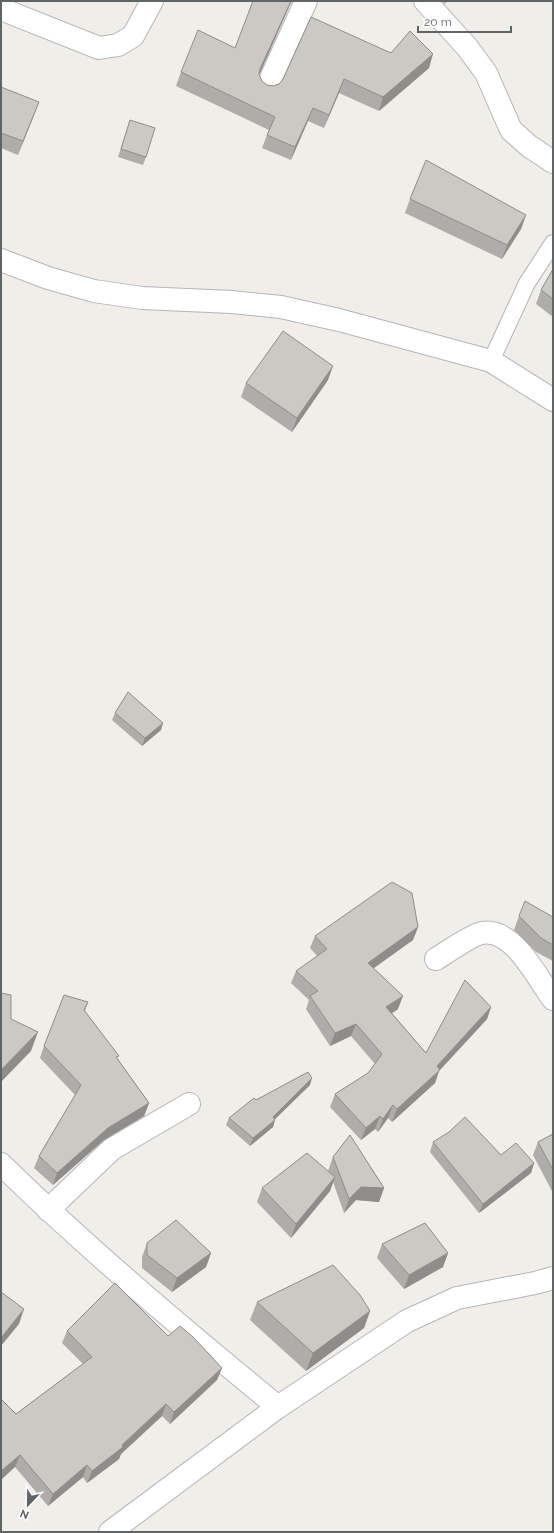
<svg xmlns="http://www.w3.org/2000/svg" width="554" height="1533" font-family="Raleway,sans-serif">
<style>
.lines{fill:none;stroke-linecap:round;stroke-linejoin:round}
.service-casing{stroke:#b3b6b9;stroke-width:18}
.minor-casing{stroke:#b3b6b9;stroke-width:24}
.service{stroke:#fff;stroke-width:16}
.minor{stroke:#fff;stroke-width:22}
.wall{fill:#afaca9}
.shaded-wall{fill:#8f8c89}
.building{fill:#ccc8c4;stroke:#8f8c89}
</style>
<rect width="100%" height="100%" fill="#f1ede8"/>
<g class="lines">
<defs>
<path id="service" d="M491,361L527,283L553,243"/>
<g id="minor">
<path d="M425,1L467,47L486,73L511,130L529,146L553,162"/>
<path d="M1,9L99,48L118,45L133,36L152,1"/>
<path d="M267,87L306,1"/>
<path d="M1,260L48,278L94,291L142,298L232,302L281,307L339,320L491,361L553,400"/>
<path d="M436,959C446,953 471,935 482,933C513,927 537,978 553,999"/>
<path d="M1,1164C89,1250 183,1329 278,1407"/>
<path d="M48,1210L112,1149L189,1104"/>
<path d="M110,1532L278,1407L407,1321L457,1298L535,1283L553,1278"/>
</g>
</defs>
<!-- service casing -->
<use href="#service" class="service-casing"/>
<!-- minor casing -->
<use href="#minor" class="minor-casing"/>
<!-- service -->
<use href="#service" class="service"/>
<!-- minor -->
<use href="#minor" class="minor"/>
</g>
<!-- wall -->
<g class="wall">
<path d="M442,1H447L445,4Z"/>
<path d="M289,7L260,73L259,74L262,81L267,85L273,86L391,53L429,68L379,111L339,93L324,128L308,121L291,160L262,148L269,130L176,86L181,72L235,48Z"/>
<path d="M1,87L34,115L18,155L1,148Z"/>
<path d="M130,120L146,157L143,165L118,157Z"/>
<path d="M410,199L526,215L521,229L502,259L405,213Z"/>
<path d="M553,269V317L536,304L541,290Z"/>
<path d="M328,380L292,432L241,397L246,383Z"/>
<path d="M115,713L161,730L142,746L112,720Z"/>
<path d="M519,916L553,917V961L536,952L514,930Z"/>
<path d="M418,927L413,940L373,968L398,1009L392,1013L426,1053L491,1007L487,1019L439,1071L435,1083L392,1122L388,1118L378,1132L375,1129L361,1140L330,1107L335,1094L368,1073L375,1064L351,1036L330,1046L306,1009L309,1000L291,983L296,971L317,956L310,948L315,936Z"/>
<path d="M88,1002L85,1011L118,1059L149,1103L144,1116L104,1140L53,1185L34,1168L39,1156L75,1095L40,1058L44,1046Z"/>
<path d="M310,1085L275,1119L273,1127L250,1146L226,1125L229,1118L256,1100Z"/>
<path d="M553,1134V1193L533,1155L538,1142Z"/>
<path d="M433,1142L501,1155L534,1163L531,1173L479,1213L430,1152Z"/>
<path d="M333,1157L384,1188L379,1202L356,1200L344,1213L333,1182L330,1191L291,1238L257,1202L262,1188L329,1172L328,1171Z"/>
<path d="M147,1243L211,1253L206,1267L172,1292L142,1268V1257Z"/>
<path d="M382,1244L448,1253L443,1267L404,1289L377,1258Z"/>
<path d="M257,1302L370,1311L364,1328L306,1371L250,1320Z"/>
<path d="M67,1331L168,1336L222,1368L217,1380L170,1424L162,1416L121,1454L119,1459L87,1483L83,1477L48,1506L15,1467L16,1414L83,1364L62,1343Z"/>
</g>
<!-- shaded-wall -->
<g class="shaded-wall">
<path d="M291,1H292L289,7L256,82L260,69Z"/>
<path d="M433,54L429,68L379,111L383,97Z"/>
<path d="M344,79L339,93L324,128L329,115Z"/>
<path d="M39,102L34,115L18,155L23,141Z"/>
<path d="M313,108L308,121L291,160L295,147Z"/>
<path d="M526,215L521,229L502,259L507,245Z"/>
<path d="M333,366L328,380L292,432L297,418Z"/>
<path d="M163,723L161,730L142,746L145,738Z"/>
<path d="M418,927L413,940L363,976L368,963Z"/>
<path d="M403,996L398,1009L382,1020L386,1007Z"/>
<path d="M491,1007L487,1019L439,1071L435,1083L392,1122L397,1109Z"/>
<path d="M356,1024L351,1036L330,1046L335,1033Z"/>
<path d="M38,1032L31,1051L1,1082V1070Z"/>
<path d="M312,1078L310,1085L271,1123L275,1120L273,1127L250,1146L253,1138L273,1117Z"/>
<path d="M149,1103L144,1116L104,1140L53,1185L57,1173L108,1128Z"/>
<path d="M393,1105L388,1118L378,1132L383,1119Z"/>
<path d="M380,1116L375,1129L361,1140L366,1128Z"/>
<path d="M534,1163L531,1173L479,1213L483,1204Z"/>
<path d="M335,1177L330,1191L291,1238L296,1224Z"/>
<path d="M361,1187L384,1188L379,1202L356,1200L344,1213L349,1199Z"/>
<path d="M211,1253L206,1267L172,1292L177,1278Z"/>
<path d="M448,1253L443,1267L404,1289L409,1275Z"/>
<path d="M24,1309L19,1324L1,1346V1338Z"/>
<path d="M370,1311L364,1328L306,1371L313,1353Z"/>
<path d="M222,1368L217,1380L170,1424L174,1412Z"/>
<path d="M166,1404L162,1416L121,1454L119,1459L87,1483L92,1471L122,1445Z"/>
<path d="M20,1455L15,1467L1,1480V1471Z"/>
<path d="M87,1465L83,1477L48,1506L53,1494Z"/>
</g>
<!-- building -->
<g class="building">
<path d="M253,1H291L260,69L259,74L262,81L267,85L273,86L279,84L283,79L311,17L391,53L410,31L433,54L383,97L344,79L329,115L313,108L295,147L267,135L275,117L181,72L198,30L235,48Z"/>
<path d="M1,87L39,102L23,141L1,133Z"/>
<path d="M130,120L155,128L146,157L121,149Z"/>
<path d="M426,160L526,215L507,245L410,199Z"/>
<path d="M553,269V299L541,290Z"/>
<path d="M283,331L333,366L297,418L246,383Z"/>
<path d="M128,692L163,723L145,738L115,713Z"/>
<path d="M392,882L412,893L418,927L368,963L403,996L386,1007L426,1053L465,980L491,1007L437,1066L440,1070L397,1109L393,1105L383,1119L380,1116L366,1128L335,1094L368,1073L382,1054L356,1024L335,1033L310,996L318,991L296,971L327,949L315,936Z"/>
<path d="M525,901L553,917V945L541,938L519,916Z"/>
<path d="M1,993L11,995V1019L38,1032L1,1070Z"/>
<path d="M64,995L88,1002L84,1010L119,1056L116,1057L149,1103L108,1128L57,1173L39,1156L81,1085L44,1046Z"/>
<path d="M308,1072L312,1078L273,1117L275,1120L253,1138L229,1118L254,1098L256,1100Z"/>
<path d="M465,1117L501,1155L516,1143L534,1163L483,1204L433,1142L449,1132Z"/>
<path d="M553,1134V1170L538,1142Z"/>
<path d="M350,1135L384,1188L361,1187L349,1199L333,1157Z"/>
<path d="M307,1153L335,1177L296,1224L262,1188Z"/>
<path d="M176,1220L211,1253L177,1278L147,1255V1243Z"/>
<path d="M425,1223L448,1253L409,1275L382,1244Z"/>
<path d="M333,1265L360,1295L370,1311L313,1353L257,1302Z"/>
<path d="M115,1283L168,1336L180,1326L193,1337L222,1368L174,1412L166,1404L122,1445L123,1447L92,1471L87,1465L53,1494L20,1455L1,1471V1399L16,1414L92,1357L67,1331Z"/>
<path d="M1,1292L24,1309L1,1338Z"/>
</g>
<!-- border -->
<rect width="554" height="1533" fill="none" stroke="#5f6467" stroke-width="4"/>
<!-- north arrow -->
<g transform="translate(28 1505) rotate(202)" stroke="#ffffff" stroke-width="3" paint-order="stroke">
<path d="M0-3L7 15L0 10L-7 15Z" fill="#5f6467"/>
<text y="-6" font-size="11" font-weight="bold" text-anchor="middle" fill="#5f6467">N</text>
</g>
<!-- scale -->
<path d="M418 26v6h93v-6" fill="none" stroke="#5f6467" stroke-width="2"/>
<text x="424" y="26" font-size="12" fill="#5f6467" stroke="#ffffff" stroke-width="3" paint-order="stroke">20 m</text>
</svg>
